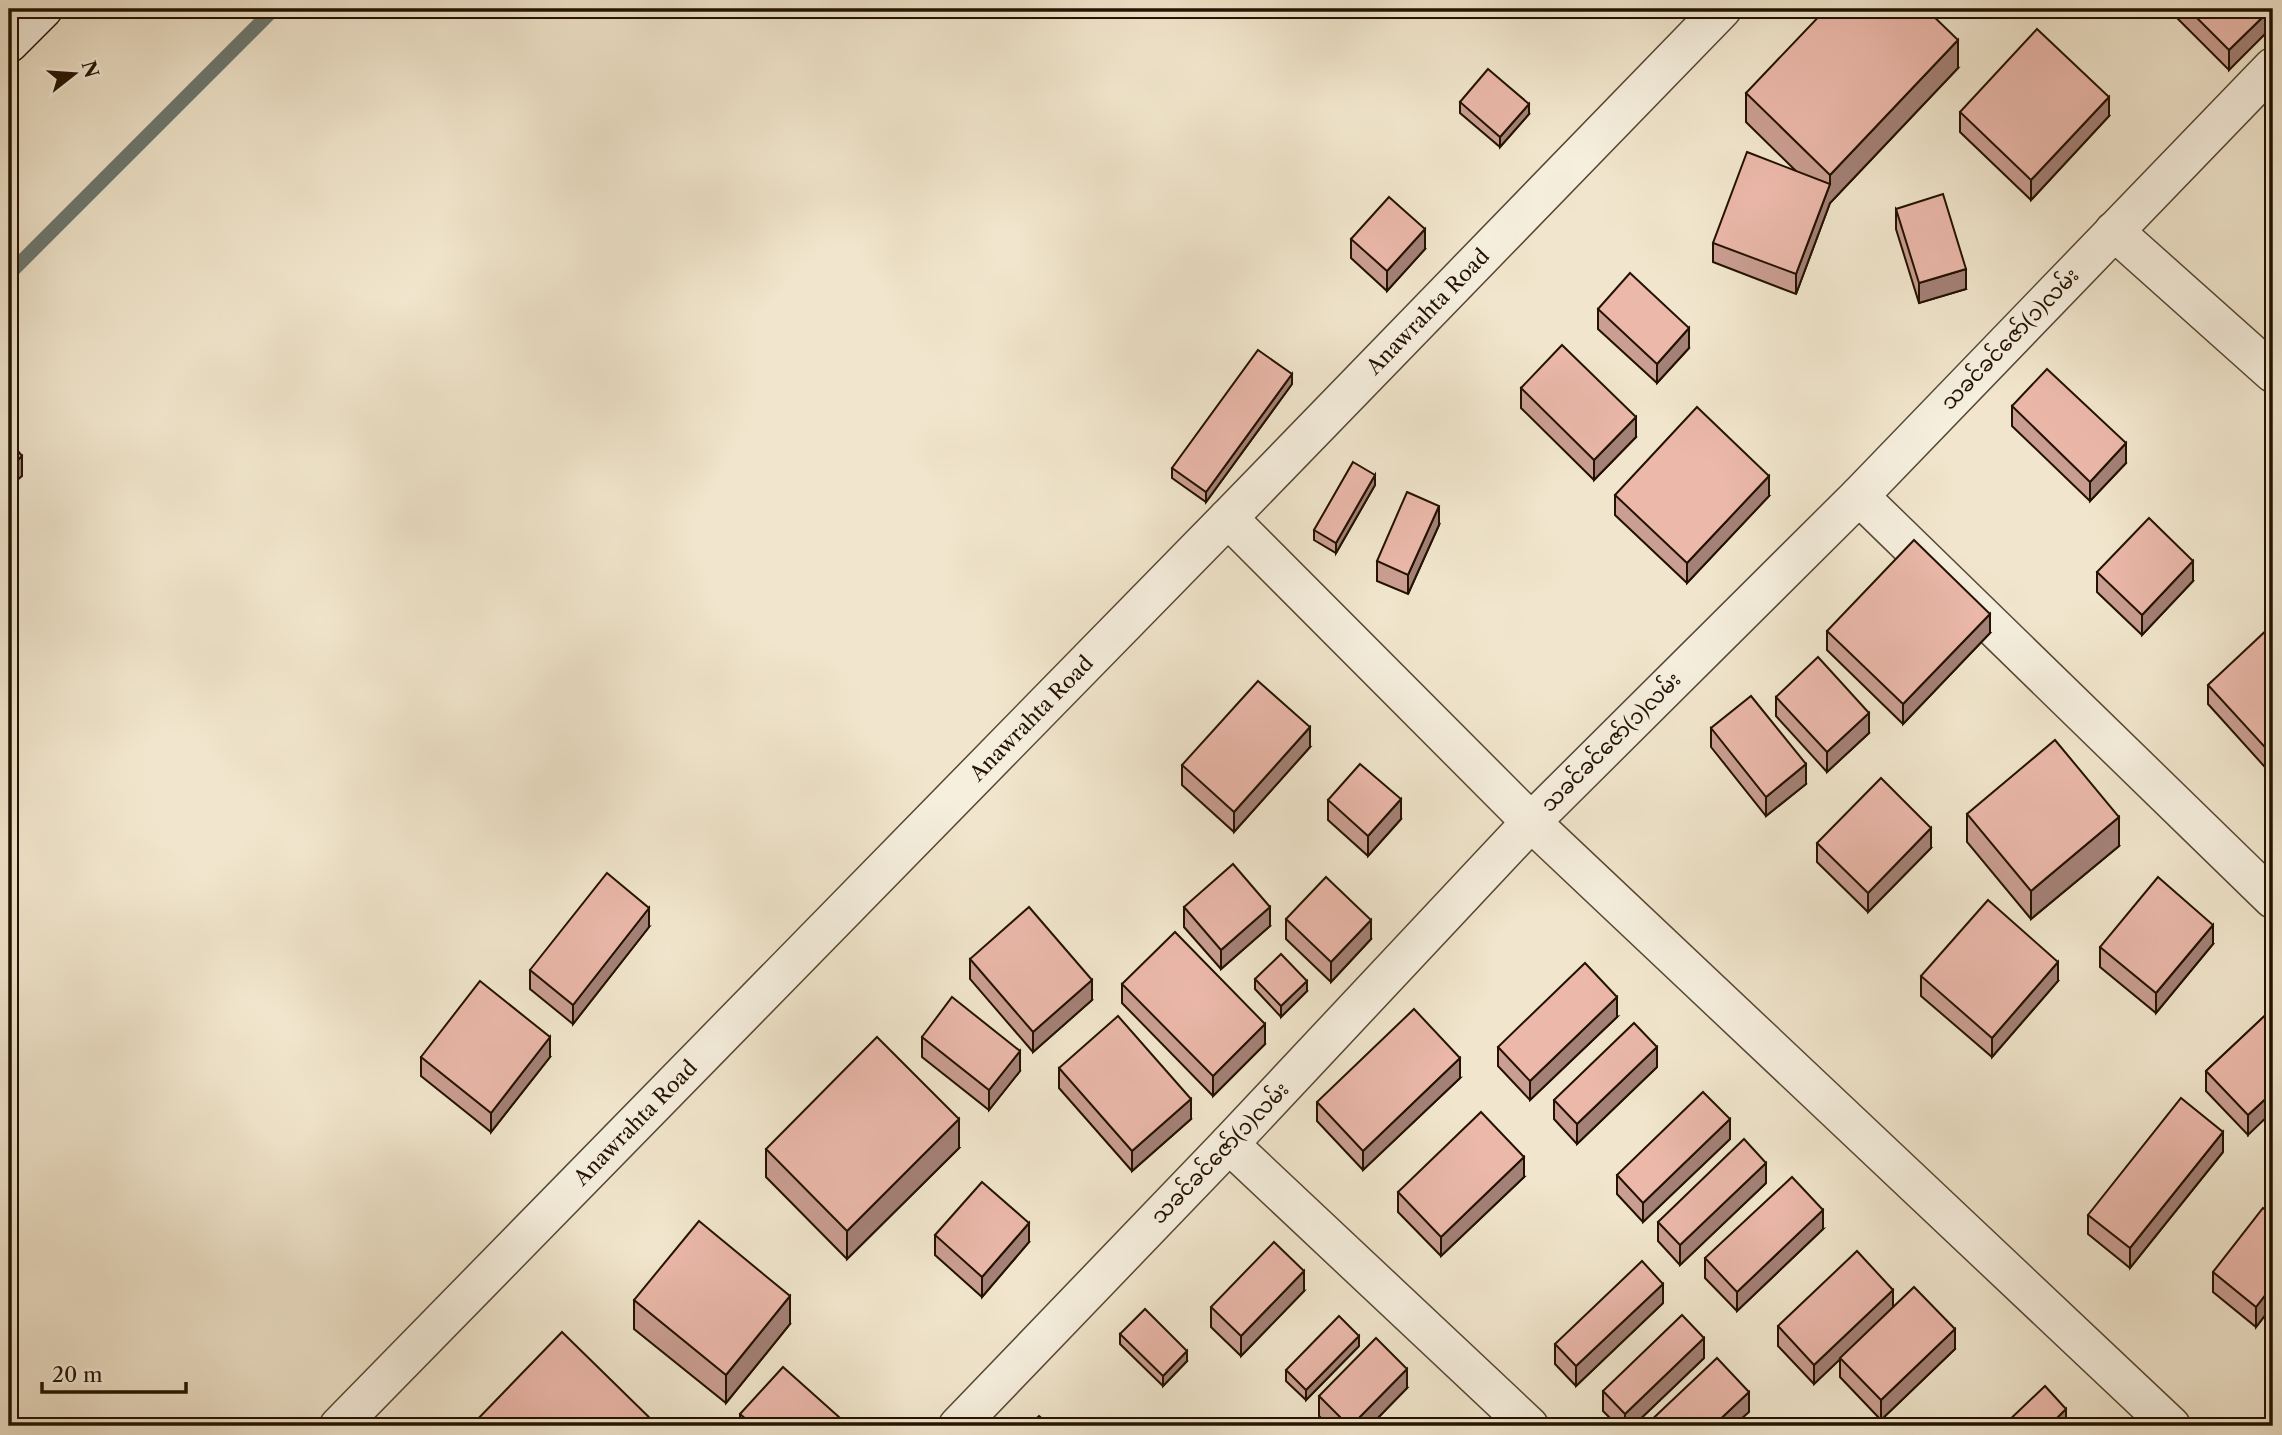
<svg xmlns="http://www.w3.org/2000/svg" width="2282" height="1435" font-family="'Libre Caslon Text','Noto Sans Myanmar',serif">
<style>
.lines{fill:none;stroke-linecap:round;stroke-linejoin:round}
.stream{stroke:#6c7972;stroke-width:14}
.street-casing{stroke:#564734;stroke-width:41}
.secondary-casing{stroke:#231201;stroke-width:41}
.street{stroke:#f6efde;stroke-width:38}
.secondary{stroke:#f6efde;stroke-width:38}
.wall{fill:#ca9e92;stroke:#231201;stroke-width:2}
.shaded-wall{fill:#a48177;stroke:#231201;stroke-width:2}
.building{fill:#ebb8aa;stroke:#231201;stroke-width:2}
.labels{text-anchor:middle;stroke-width:5;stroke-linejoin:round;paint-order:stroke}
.street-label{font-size:21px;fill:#231201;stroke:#f6efde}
</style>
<rect width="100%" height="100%" fill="#f1e6cd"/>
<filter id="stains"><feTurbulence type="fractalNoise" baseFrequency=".00286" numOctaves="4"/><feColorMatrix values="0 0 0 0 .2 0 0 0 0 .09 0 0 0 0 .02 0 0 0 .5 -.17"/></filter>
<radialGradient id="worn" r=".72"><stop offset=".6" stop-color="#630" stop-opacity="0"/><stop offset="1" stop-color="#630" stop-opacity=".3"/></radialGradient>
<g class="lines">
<!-- stream -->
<path class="stream" d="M9,274L274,9"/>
<defs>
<g id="street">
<path d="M2114,231L2273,373"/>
<path d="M1859,496L2273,899"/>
<path d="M1228,518L1531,822L2171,1426"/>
<path d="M1229,1144L1529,1426"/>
<path id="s1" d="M339,1426L1228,518L1722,9"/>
<path d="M958,1426L1229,1144L1531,822L1859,496L2273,67"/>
</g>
<path id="secondary" d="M9,43L43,9"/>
</defs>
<!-- street casing -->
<use href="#street" class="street-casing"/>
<!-- secondary casing -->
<use href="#secondary" class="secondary-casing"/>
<!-- street -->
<use href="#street" class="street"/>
<!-- secondary -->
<use href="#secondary" class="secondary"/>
</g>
<!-- wall -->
<g class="wall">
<path d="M2168,9H2273L2229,70Z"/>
<path d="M1958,68L1830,203L1796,294L1713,262V243L1796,171L1746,122V93Z"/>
<path d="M1460,102L1529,114L1500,147L1460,113Z"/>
<path d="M1960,112L2109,116L2031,200L1960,132Z"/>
<path d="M1896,209L1966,289L1919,303L1896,229Z"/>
<path d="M1351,239L1425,249L1387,291L1351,258Z"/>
<path d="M1598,309L1689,348L1657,383L1598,329Z"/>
<path d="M1292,384L1206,502L1172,478V468Z"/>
<path d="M1521,388L1636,437L1594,480L1521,408Z"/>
<path d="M2012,406L2126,463L2090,501L2012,426Z"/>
<path d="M1375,485L1336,553L1314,540V530Z"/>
<path d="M1615,495L1769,496L1687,583L1615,515Z"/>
<path d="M1439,525L1408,594L1377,581V561Z"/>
<path d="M2097,572L2193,581L2142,635L2097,592Z"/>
<path d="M2273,628V776L2208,704V685Z"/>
<path d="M1827,631L1990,633L1903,724L1827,650Z"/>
<path d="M1776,697L1869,733L1827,772L1776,716Z"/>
<path d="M1711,728L1806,784L1766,816L1711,747Z"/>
<path d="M1310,747L1234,832L1182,785V765Z"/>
<path d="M1328,800L1401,819L1368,856L1328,820Z"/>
<path d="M1967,814L2119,846L2031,919L1967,842Z"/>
<path d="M1817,843L1931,848L1868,912L1817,862Z"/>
<path d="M1184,907L1270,926L1221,969L1184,927Z"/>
<path d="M1286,919L1371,939L1331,982L1286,939Z"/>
<path d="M649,927L573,1024L530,989V970Z"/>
<path d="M2213,944L2156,1013L2100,967V947Z"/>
<path d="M970,959L1092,1000L1033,1052L970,979Z"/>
<path d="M1921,976L2058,981L1992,1057L1921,996Z"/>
<path d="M1255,979L1307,991L1281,1017L1255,989Z"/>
<path d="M1122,984L1265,1044L1213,1096L1122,1003Z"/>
<path d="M2273,1008L2248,1135L2206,1091V1071Z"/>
<path d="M1617,1017L1530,1100L1498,1066V1047Z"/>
<path d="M922,1037L1020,1071L989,1110L922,1057Z"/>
<path d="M421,1057H550L491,1132L421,1076Z"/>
<path d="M1657,1067L1577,1144L1554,1119V1100Z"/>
<path d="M1059,1068L1191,1119L1132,1171L1059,1088Z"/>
<path d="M1460,1078L1363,1170L1317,1121V1102Z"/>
<path d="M1730,1139L1643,1222L1617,1194V1175Z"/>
<path d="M959,1148L847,1259L766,1177V1149Z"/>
<path d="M2223,1152L2130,1268L2088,1234V1215Z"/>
<path d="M1524,1177L1441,1256L1398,1212V1192Z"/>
<path d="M1766,1183L1680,1265L1658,1241V1222Z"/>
<path d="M2273,1216V1305L2256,1327L2213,1292V1272Z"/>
<path d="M1823,1229L1737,1311L1705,1278V1258Z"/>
<path d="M935,1235L1029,1242L982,1297L935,1255Z"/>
<path d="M1304,1291L1241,1356L1211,1327V1307Z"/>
<path d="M634,1300L790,1324L726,1403L634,1329Z"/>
<path d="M1663,1303L1576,1386L1555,1364V1344Z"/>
<path d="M1893,1308L1955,1349L1881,1420L1840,1377V1359L1814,1384L1778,1346V1326Z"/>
<path d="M1120,1334L1187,1361L1163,1386L1120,1344Z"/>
<path d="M1359,1346L1306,1400L1286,1381V1370Z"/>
<path d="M1704,1358L1633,1426H1618L1603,1411V1391Z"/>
<path d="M1407,1388L1370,1426H1329L1319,1416V1396Z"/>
<path d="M740,1414L849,1426H740Z"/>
</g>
<!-- shaded-wall -->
<g class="shaded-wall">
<path d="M2271,9H2273V26L2229,70V50Z"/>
<path d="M1958,40V68L1830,203L1796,294V274L1830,184V175Z"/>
<path d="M2109,97V116L2031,200V180Z"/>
<path d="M1529,104V114L1500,147V137Z"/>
<path d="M1425,229V249L1387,291V271Z"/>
<path d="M1966,269V289L1919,303V283Z"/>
<path d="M1689,328V348L1657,383V364Z"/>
<path d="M1292,374V384L1206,502V492Z"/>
<path d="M1636,417V437L1594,480V460Z"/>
<path d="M2126,443V463L2090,501V482Z"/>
<path d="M22,456V476L9,487V468Z"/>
<path d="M1375,475V485L1336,553V543Z"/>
<path d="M1769,476V496L1687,583V563Z"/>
<path d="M1439,506V525L1408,594V575Z"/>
<path d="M2193,561V581L2142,635V615Z"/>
<path d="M1990,614V633L1903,724V704Z"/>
<path d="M1869,713V733L1827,772V752Z"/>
<path d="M1310,727V747L1234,832V812Z"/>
<path d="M1806,764V784L1766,816V797Z"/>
<path d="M1401,799V819L1368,856V836Z"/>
<path d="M2119,817V846L2031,919V891Z"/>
<path d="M1931,828V848L1868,912V893Z"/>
<path d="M1270,907V926L1221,969V950Z"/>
<path d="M649,908V927L573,1024V1005Z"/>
<path d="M1371,920V939L1331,982V962Z"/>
<path d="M2213,925V944L2156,1013V993Z"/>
<path d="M2058,962V981L1992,1057V1038Z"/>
<path d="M1092,980V1000L1033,1052V1032Z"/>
<path d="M1307,981V991L1281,1017V1006Z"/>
<path d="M1617,997V1017L1530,1100V1081Z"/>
<path d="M1265,1024V1044L1213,1096V1076Z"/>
<path d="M550,1037V1057L491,1132V1113Z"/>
<path d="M1657,1047V1067L1577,1144V1124Z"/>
<path d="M1020,1051V1071L989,1110V1090Z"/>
<path d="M1460,1058V1078L1363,1170V1151Z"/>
<path d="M2273,1092V1111L2248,1135V1115Z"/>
<path d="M1191,1099V1119L1132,1171V1151Z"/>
<path d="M959,1119V1148L847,1259V1231Z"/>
<path d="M1730,1119V1139L1643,1222V1203Z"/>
<path d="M2223,1132V1152L2130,1268V1248Z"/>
<path d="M1524,1157V1177L1441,1256V1237Z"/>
<path d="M1766,1163V1183L1680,1265V1245Z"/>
<path d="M1823,1210V1229L1737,1311V1292Z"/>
<path d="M1029,1223V1242L982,1297V1277Z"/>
<path d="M1304,1271V1291L1241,1356V1336Z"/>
<path d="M1663,1284V1303L1576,1386V1366Z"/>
<path d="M2273,1285V1305L2256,1327V1307Z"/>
<path d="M1893,1290V1309L1814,1384V1365Z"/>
<path d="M790,1296V1324L726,1403V1375Z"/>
<path d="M1955,1329V1349L1881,1420V1400Z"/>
<path d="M1359,1336V1346L1306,1400V1390Z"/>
<path d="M1704,1338V1358L1633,1426H1625V1414Z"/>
<path d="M1187,1351V1361L1163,1386V1376Z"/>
<path d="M1407,1369V1388L1370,1426H1351Z"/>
<path d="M1749,1392V1412L1733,1426H1713Z"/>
<path d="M2066,1409V1426H2049Z"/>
</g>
<!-- building -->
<g class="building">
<path d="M1826,9H1926L1958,40L1830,175L1746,93Z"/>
<path d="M2188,9H2271L2229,50Z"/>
<path d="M2037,29L2109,97L2031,180L1960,112Z"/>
<path d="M1488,69L1529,104L1500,137L1460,102Z"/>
<path d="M1747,152L1830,184L1796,274L1713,243Z"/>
<path d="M1943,194L1966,269L1919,283L1896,209Z"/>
<path d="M1389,197L1425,229L1387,271L1351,239Z"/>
<path d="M1630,273L1689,328L1657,364L1598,309Z"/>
<path d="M1562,345L1636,417L1594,460L1521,388Z"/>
<path d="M1258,350L1292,374L1206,492L1172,468Z"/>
<path d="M2047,369L2126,443L2090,482L2012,406Z"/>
<path d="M1697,407L1769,476L1687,563L1615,495Z"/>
<path d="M9,440L22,456L9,468Z"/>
<path d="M1353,462L1375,475L1336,543L1314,530Z"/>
<path d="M1407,492L1439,506L1408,575L1377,561Z"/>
<path d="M2149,518L2193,561L2142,615L2097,572Z"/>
<path d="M1914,540L1990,614L1903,704L1827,631Z"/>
<path d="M2271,626L2273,628V756L2208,685Z"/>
<path d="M1818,657L1869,713L1827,752L1776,697Z"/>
<path d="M1258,681L1310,727L1234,812L1182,765Z"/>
<path d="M1751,696L1806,764L1766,797L1711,728Z"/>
<path d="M2055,740L2119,817L2031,891L1967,814Z"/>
<path d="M1360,764L1401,799L1368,836L1328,800Z"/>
<path d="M1881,778L1931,828L1868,893L1817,843Z"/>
<path d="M1233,864L1270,907L1221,950L1184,907Z"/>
<path d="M607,873L649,908L573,1005L530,970Z"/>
<path d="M1326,877L1371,920L1331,962L1286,919Z"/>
<path d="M2158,877L2213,925L2156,993L2100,947Z"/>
<path d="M1988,900L2058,962L1992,1038L1921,976Z"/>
<path d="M1029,907L1092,980L1033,1032L970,959Z"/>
<path d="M1175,932L1265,1024L1213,1076L1122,984Z"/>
<path d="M1281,954L1307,981L1281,1006L1255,979Z"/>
<path d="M1585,963L1617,997L1530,1081L1498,1047Z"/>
<path d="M480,981L550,1037L491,1113L421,1057Z"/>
<path d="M952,997L1020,1051L989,1090L922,1037Z"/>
<path d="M2273,1008V1092L2248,1115L2206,1071Z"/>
<path d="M1414,1009L1460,1058L1363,1151L1317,1102Z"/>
<path d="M1118,1016L1191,1099L1132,1151L1059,1068Z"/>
<path d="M1634,1023L1657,1047L1577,1124L1554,1100Z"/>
<path d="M877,1037L959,1119L847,1231L766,1149Z"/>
<path d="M1703,1092L1730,1119L1643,1203L1617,1175Z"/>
<path d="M2181,1098L2223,1132L2130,1248L2088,1215Z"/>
<path d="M1481,1112L1524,1157L1441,1237L1398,1192Z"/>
<path d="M1744,1139L1766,1163L1680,1245L1658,1222Z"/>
<path d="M1792,1177L1823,1210L1737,1292L1705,1258Z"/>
<path d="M982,1182L1029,1223L982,1277L935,1235Z"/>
<path d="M2263,1208L2273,1216V1285L2256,1307L2213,1272Z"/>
<path d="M699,1221L790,1296L726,1375L634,1300Z"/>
<path d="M1274,1242L1304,1271L1241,1336L1211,1307Z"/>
<path d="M1857,1251L1893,1290L1814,1365L1778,1326Z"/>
<path d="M1642,1261L1663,1284L1576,1366L1555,1344Z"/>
<path d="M1914,1287L1955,1329L1881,1400L1840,1358Z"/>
<path d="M1145,1309L1187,1351L1163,1376L1120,1334Z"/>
<path d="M1682,1315L1704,1338L1625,1414L1603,1391Z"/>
<path d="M1339,1316L1359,1336L1306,1390L1286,1370Z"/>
<path d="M562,1332L658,1426H471Z"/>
<path d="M1376,1338L1407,1369L1351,1426H1349L1319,1396Z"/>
<path d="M1717,1358L1749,1392L1713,1426H1645Z"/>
<path d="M783,1367L849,1426H754L740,1414Z"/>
<path d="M2045,1386L2066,1409L2049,1426H2003Z"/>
<path d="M1039,1416L1050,1426H1028Z"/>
</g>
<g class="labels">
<!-- street labels -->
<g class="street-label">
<text dy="7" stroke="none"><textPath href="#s1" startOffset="1558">Anawrahta Road</textPath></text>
<text transform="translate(2010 339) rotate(-46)" y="7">သခင်ခင်ဇော်(၁)လမ်း</text>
<text dy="7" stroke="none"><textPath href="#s1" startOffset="990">Anawrahta Road</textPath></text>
<text transform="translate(1611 742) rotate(-45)" y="7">သခင်ခင်ဇော်(၁)လမ်း</text>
<text dy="7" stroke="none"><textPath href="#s1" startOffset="424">Anawrahta Road</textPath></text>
<text transform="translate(1220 1153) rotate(-46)" y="7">သခင်ခင်ဇော်(၁)လမ်း</text>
</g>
</g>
<!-- margin -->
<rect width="2282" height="1435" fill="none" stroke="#f1e6cd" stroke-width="35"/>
<rect x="10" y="10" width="2261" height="1414" fill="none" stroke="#231201" stroke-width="3.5"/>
<rect x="18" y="18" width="2247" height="1400" fill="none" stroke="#231201" stroke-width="2"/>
<!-- north arrow -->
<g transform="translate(74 74) rotate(73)" stroke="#f6efde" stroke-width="5" paint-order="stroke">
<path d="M0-5L12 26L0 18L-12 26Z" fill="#231201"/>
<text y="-10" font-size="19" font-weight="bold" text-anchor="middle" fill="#231201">N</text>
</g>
<!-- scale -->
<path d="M42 1382v10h144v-10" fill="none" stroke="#231201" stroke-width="3.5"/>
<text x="52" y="1382" font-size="21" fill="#231201" stroke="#f6efde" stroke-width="5" paint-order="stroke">20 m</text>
<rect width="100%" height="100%" filter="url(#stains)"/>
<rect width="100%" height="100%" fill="url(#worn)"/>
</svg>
